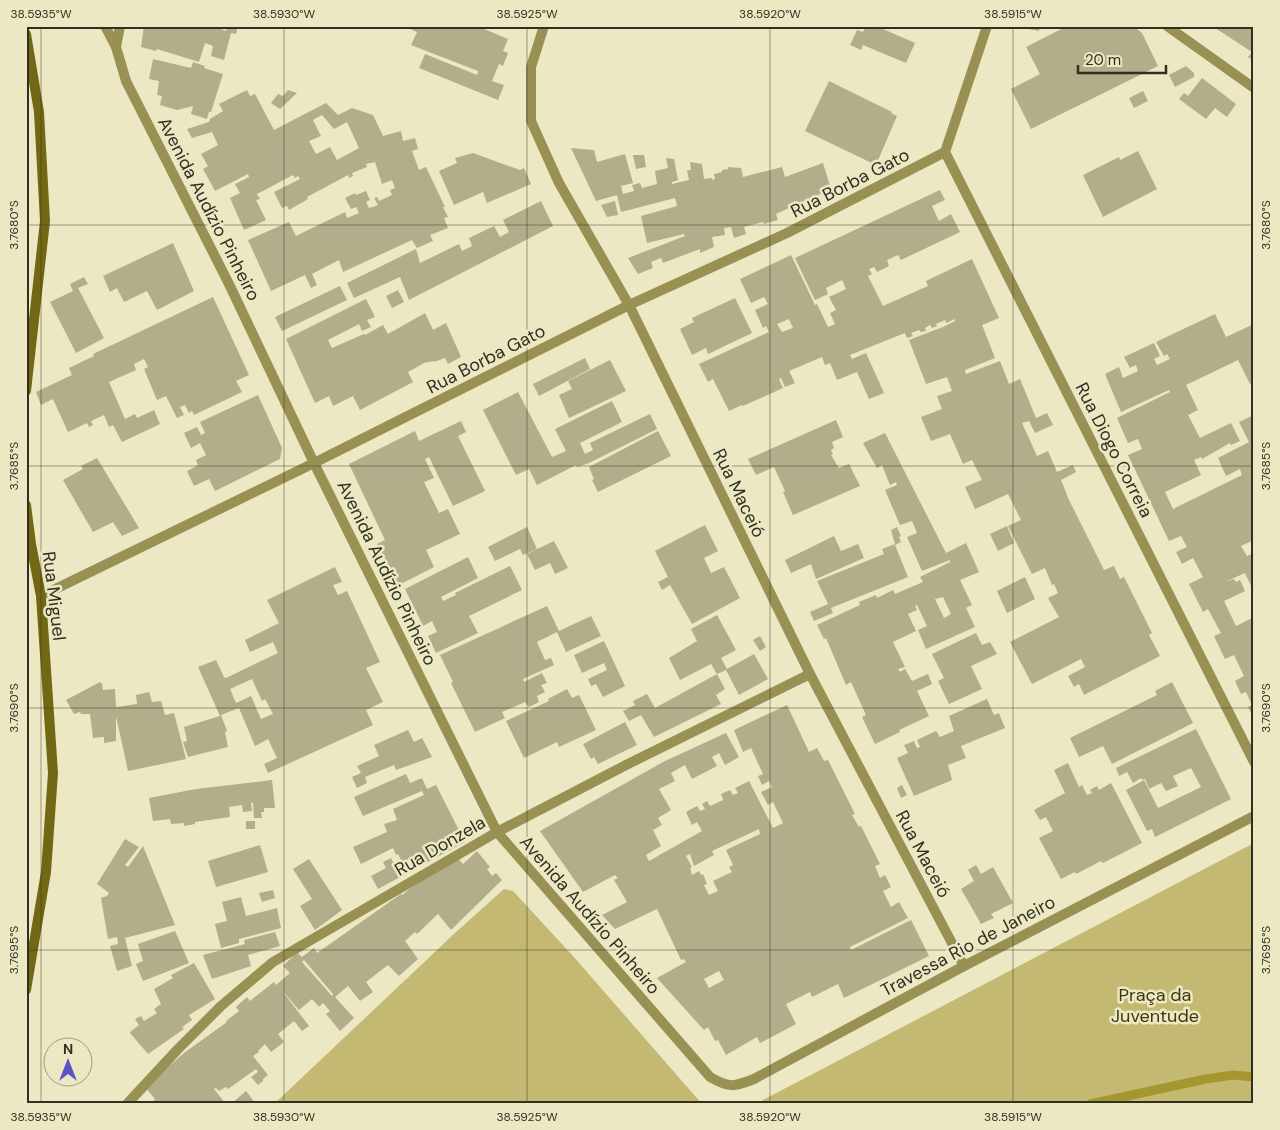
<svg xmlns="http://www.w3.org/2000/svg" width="1280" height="1130" font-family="'DM Sans',sans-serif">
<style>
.green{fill:#c3b972}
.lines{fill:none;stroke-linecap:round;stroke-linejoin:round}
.stream{stroke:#a59730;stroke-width:9}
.building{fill:#b2ad8a;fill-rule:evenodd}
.street{stroke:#999154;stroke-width:10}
.secondary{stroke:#726713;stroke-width:10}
.ticks{fill:none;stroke:#312f21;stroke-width:1;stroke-opacity:0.45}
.labels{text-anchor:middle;stroke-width:5;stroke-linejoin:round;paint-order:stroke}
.street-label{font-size:18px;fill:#312f21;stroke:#ece8c3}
.park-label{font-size:18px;fill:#3d370c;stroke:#ece8c3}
.neatline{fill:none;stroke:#312f21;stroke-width:2}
.ticks-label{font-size:12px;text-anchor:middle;fill:#312f21}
</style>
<rect width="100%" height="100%" fill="#ece8c3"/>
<!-- green -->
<g class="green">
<path d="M1254,843V1104H755L763,1100Z"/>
<path d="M504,889L513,891L573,956L702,1104H274L455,933Z"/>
</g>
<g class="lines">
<!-- stream -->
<path class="stream" d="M1090,1104L1206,1079L1233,1075L1254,1077"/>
</g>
<!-- building -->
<g class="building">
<path d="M144,26H214L226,31L227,28L230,29L231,26H238L236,34L231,33L224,60L211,56L213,46L205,43L199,62L157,49L156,51L141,47Z"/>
<path d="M411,26H477L508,39L503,51L508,53L503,66L499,64L492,81L504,85L498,100L419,68L425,54L477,75L478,71L411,45L417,32L410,29Z"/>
<path d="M866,26H876L915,43L906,63L863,45L861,50L850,45L857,30L863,32Z"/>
<path d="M1014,26H1040L1039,31Z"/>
<path d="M1067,26H1133L1142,33L1158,66L1031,129L1011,89L1040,74L1026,47Z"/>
<path d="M1212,26H1254V61L1248,57L1252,52Z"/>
<path d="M153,59L191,68L193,62L205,66L204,68L223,74L211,112H209L207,119L191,114L193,106L177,110L160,105L162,96L157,95L159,81L149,79Z"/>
<path d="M1186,66L1194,73V77L1175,87L1169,75Z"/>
<path d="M1202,78L1236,104L1227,117L1215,108L1206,119L1179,99L1184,93L1188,96Z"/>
<path d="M829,81L892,112L891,113L897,116L876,165L805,131Z"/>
<path d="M247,90L250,96L255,94L274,130L326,103L338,115L352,108L373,115L383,136L401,131L403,141L415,138L418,149L412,151L419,170L426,167L445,207H443L448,217L444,218L448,228L430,235L433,241L417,248L412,240L343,272L339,260L312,274L317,285L311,288L305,275L271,291L248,240L289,222L296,236L345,212L347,218L359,213L356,207L351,209L345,198L355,193L356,195L366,191L370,200L366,202L369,208L378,205L374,198L377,197L379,201L392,195L390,190L395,188L392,180L382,184L375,162L366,164L367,167L352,173L353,176L349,178L348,175L307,197L308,199L289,210L287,206L282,208L274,192L300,179L298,176L295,178L293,175L257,194L260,199L256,200L266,220L244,230L230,198L240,193L235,184L249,177L248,174L215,191L203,169L208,166L201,154L218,145L212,132L192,138L187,129L209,122L210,119L223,111L219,104ZM322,115L334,129L347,122L359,148L337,160L330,147L316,154L309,141L321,136L313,120Z"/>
<path d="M288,90L297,93L280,109L271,103L278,94L283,96Z"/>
<path d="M1143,91L1148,101L1134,108L1129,98Z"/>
<path d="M571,148L594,150L597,162L625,154L633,183L621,186L623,194L634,191L632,185L640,183L642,188L657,184L655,171L668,168L666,158L674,159L678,180L672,182V184L689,180L687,170H691L690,162L702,164L704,179L712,178V180L715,179L714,174L722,172V170L728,169V167L741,168L743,177L782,167L785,177L823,163L831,189L776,214L778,220L764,224L763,222L744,227L746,234L734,238L731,227L724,228L725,235L712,237L714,247L700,253V249L663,263L661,258L651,262L653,268L638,274L628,258L685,236L684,234L647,243L641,216L677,206L675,198L621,212L617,195L596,201Z"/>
<path d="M1138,151L1157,189L1103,217L1083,175L1119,157L1120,160Z"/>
<path d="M473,153L520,170L524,168L531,184L487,203L483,192L454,205L439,171L457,163L455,158Z"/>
<path d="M633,155H644L646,167L636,169Z"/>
<path d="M940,190L945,200L932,206L939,221L951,214L960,232L901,260L898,255L887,260L889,266L877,272L874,267L869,269L872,274L868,276L883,306L928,286L926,281L972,259L999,318L982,325L995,358L965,370L966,374L1000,361L1009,384L1020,379L1036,418L1047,413L1053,425L1035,433L1029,421L1022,423L1037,456L1048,451L1057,472L1073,465L1076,472L1061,480L1069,500L1104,570L1114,566L1120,579L1124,577L1152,633L1149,635L1160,656L1084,695L1079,684L1074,687L1068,676L1085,667L1081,659L1032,684L1010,642L1059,617L1048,598L1058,593L1054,584L1052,585L1045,568L1032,574L1008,526L1021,520L1008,494L975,509L965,487L982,480L972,460L963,464L950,434L931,441L921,417L942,409L937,396L952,391L947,377L926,384L909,340L943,327L955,321V319L946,323L945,320L936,324L937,326L932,328L930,325L925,328L926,331L921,332L919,330L911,333L913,336L907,338L905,333L850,355L852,359L866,353L884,393L869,399L857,372L837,380L830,363L825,365L822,357L789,371L795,383L785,387L781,378L779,379L783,388L743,406L742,405L729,411L713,379L708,382L699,364L769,332L766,326L763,328L755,310L768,304L764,297L751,303L740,279L791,255L815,305L817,304L828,327L835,324L830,313L836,310L829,297L846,289L842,280L826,288L828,294L815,300L795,258ZM789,319L793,328L782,332L777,324Z"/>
<path d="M541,201L553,226L409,300L400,277L354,298L347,283L416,249L420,263L459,244L462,251L472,246L469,238L494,226L500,237L509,232L503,220Z"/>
<path d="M615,201L618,215L607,217L601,205Z"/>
<path d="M173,243L194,291L157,310L147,291L124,302L117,288L110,292L103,276Z"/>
<path d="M84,277L88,284L78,288L104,338L76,353L50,302L73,291L70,284Z"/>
<path d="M340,286L347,300L282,331L275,317Z"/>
<path d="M398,290L404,302L392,308L386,296Z"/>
<path d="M213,297L249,375L236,381L242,392L194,415L192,411L189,413L185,405L180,407L184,415L177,418L166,396L157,400L144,369L148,367L144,359L134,364L136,370L109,382L125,419L135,414L137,418L154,410L160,424L122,442L113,425L109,427L104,415L91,421L93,425L89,427L87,423L68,432L53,399L41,405L36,392L72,375L69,368L94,356L93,354Z"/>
<path d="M735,298L752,333L708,354L706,348L692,355L680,329L694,322L692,318Z"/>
<path d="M366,299L375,317L367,320L371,327L362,331L359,324L328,340L332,348L364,334L365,335L383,325L388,334L425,313L433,330L446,323L461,357L448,364L445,358L434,362L433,361L424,363L408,372L413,382L360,410L353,396L333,406L329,396L315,403L286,339Z"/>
<path d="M1215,314L1226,337L1254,324V382L1250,384L1238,360L1186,385L1198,410L1188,415L1200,438L1231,423L1240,441L1231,445L1230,443L1202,459L1201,457L1194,460L1201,475L1165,492L1173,509L1242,475L1240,469L1226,476L1218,458L1249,442L1239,422L1254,415V540L1241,546L1247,556L1254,553V587L1252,588L1245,573L1225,582L1234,579L1236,582L1240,580L1245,591L1224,601L1236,626L1254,617V719L1248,707L1252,705L1246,692L1241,694L1235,681L1244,676L1234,655L1225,659L1214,636L1221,633L1208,609L1203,612L1189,584L1203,577L1193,558L1182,564L1176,552L1187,547L1181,536L1169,541L1128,455L1142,449L1138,439L1128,443L1117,418L1170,392L1169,390L1121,412L1105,374L1119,367L1123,378L1138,371L1136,365L1130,368L1124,357L1154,343L1160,356L1154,359L1157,365L1170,359L1167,354L1164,356L1156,342Z"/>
<path d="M585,358L590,369L539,396L533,384Z"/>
<path d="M610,360L626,391L569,418L559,395L572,389L568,381Z"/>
<path d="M518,392L552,457L566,451L555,429L612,401L622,422L580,443L585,454L593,450L590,443L650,414L657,429L589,463L577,467L576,465L537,485L529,469L516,475L483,410Z"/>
<path d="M258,395L282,448L280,459L215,491L209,479L194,486L187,471L198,465L196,460L206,455L200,443L191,448L184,433L197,427L201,435L205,433L200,422Z"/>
<path d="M836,420L843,437L832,442L834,448L831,450L833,454L831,455L839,468L849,464L860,486L793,515L783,492L785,491L774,467L756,475L748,459Z"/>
<path d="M461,421L466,432L458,436L485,491L453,506L429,457L425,459L434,478L424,482L439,513L448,509L460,534L426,550L434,567L397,586L377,544L385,540L349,464L415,431L419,441Z"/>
<path d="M658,431L671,456L598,492L592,480L594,479L589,467Z"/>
<path d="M885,433L946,553L966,543L979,572L960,580L972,605L966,608L975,627L926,649L918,630L927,626L917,605L915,606L917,610L908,614L916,631L893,642L905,667L898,669L900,672L905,669L912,681L928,674L932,684L917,691L929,716L899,730L900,732L875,744L862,717L866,715L851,682L846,685L826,638L824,639L817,625L860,605L859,602L876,595L877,598L893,590L895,594L923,582L920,577L950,562V560L922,571L907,537L917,533L912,521L900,525L885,490L897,485L896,482L890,485L882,465L877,468L863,443ZM943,597L951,614L944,618L935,599Z"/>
<path d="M97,458L139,528L122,536L113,522L93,532L63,480L83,469L81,466Z"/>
<path d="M705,525L718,551L704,558L711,573L724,567L740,598L692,624L670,585L662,590L658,582L668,577L655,551Z"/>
<path d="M1007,526L1014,543L998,551L990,534Z"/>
<path d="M527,527L537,549L523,555L520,549L495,561L488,547Z"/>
<path d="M897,527L901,536L899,537L901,542L895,545L908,577L831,608L833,613L814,621L810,612L828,604L817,581L884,554L882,549L895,544L891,530Z"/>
<path d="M834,536L841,551L858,544L864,558L816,579L811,564L791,573L785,560Z"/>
<path d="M554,541L568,568L555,574L550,563L535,570L527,554Z"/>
<path d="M468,557L478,578L441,597L443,601L456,595L455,593L510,566L522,590L469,616L478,633L436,653L428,636L437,632L432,621L423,626L405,589Z"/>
<path d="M335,567L342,582L333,585L338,595L347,591L380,662L366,668L383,702L366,710L373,725L268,773L264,764L277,758L268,739L255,746L239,708L221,715L227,731L225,732L228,747L188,757L183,742L187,741L184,727L220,716L198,667L216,660L224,677L226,678L278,653L273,642L250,652L245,640L279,623L267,600ZM252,679L262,701L265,699L273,714L261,719L251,696L236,703L230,689Z"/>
<path d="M1025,577L1035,599L1007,613L997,591Z"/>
<path d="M547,606L559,631L591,616L601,636L566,652L557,632L537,642L545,660L551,658L554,665L523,679L524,682L542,673L547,683L541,685L545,692L537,696L539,702L529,707L525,702L502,712L505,718L475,732L451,683L453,682L440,655Z"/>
<path d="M717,615L736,650L721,658L727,669L754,654L768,679L739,695L726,670L717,674L711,664L680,680L669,658L697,641L691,629Z"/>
<path d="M976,633L982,645L990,642L997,654L971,666L982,689L949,704L938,681L944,678L932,654Z"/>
<path d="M760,636L766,647L760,651L753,640Z"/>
<path d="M604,641L625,686L603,697L596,684L591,686L588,679L607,670L604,663L582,673L574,655Z"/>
<path d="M717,674L725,689L716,695L721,704L654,737L641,715L629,721L623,711L635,705L633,701L647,694L655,708Z"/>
<path d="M100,682L102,684L103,690L115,689L116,707L137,704L136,695L149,692L152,702L161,701L165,715L174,713L186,759L128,771L116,716V741L104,743V737L93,738L90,714H81L80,712L74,714L66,700Z"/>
<path d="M1172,682L1193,723L1112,764L1103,746L1079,757L1070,738L1157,695L1155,691Z"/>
<path d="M567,689L572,698L579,695L596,730L559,747L557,742L524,758L506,721L549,701L548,699Z"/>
<path d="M987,699L994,715L999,713L1005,728L961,746L966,758L948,765L952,780L914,796L897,758L908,753L904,745L914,741L917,748L920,747L917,740L936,731L940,737L954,731L949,716Z"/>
<path d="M787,705L809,752L817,748L824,761L828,760L855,814L852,815L859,827L861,826L880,864L875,866L880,878L885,875L891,887L883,891L891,907L899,902L908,918L850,947L851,950L911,920L929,956L844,998L838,984L812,997L810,992L786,1004L796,1024L760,1043L757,1037L726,1055L718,1040L715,1041L708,1027L704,1030L657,978L686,962L684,959L681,960L657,909L615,929L602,915L627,902L614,880L618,878L615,875L583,892L540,831L665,761L726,733L739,757L725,765L719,753L712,757L717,766L692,779L685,765L671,773L675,781L659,789L671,810L658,818L662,825L653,830L661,846L646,855L649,861L702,831L697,822L692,825L686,812L697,806L700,811L705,809L702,804L707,801L710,806L723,800L721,794L730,790L733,795L738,793L735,788L749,781L773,828L783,823L773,802L768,805L761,792L772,787L769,781L762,785L758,776L763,774L751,748L743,752L734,730ZM759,829L760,834L726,850L733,865L729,867L732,872L713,881L718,891L709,895L704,885L707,884L703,874L701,875L699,871L692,875L690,868L692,867L686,856L690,854L694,866L714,855L712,851ZM719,971L724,980L709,988L704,979Z"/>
<path d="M625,722L637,745L598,764L594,757L591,759L583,744Z"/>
<path d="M1196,729L1231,799L1155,837L1152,829L1147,831L1126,790L1144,780L1158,808L1201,787L1191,768L1173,776L1178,786L1166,791L1161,783L1149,789L1145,779L1142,780L1141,778L1133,783L1127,772L1119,776L1116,768Z"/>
<path d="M408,730L414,742L422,738L432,757L396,770L394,765L365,777L367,783L357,788L352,777L361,773L357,766L379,756L374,745Z"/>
<path d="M1068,763L1079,787L1082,785L1087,795L1092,793L1090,790L1097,786L1099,790L1111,783L1142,843L1103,863L1101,861L1076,874L1075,872L1061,879L1039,838L1053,831L1046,817L1040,820L1034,810L1065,793L1054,770Z"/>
<path d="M406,774L410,783L422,778L427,789L436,785L465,842L378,889L371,876L386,868L383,862L391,858L394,864L401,860L398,854L396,855L393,848L361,864L353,847L387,832L384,824L397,820L393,809L424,795L422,791L363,816L354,797Z"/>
<path d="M272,780L275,808H264V812H261L262,818H254L253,803H251L252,811L243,812L242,805L229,807L230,817L195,822V824L184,826V823L171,824L170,819L153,821L149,798L196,789Z"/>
<path d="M902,785L907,795L901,798L897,788Z"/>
<rect x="246" y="821" width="9" height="8"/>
<path d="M125,839L139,847L125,865L128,867L143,846L175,925L125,938L132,966L117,971L110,946L118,944L117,937L108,939L101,898L107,896L109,893L97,884Z"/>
<path d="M260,845L268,872L216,887L208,861Z"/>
<path d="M477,851L490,867L487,869L492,876L496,873L502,880L451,930L438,914L417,934L415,932L405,941L418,959L399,976L388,965L366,982L373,992L360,1001L348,986L335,997L354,1018L340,1031L326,1014L330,1011L323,1003L319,1007L312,999L299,1010L280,988L309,1026L302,1031L294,1021L278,1034L284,1042L271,1052L265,1044L258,1051L259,1052L253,1056L268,1075L263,1079V1081L258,1085L251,1077L258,1072L256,1069L228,1089L226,1087L219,1091L216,1088L214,1089L226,1104H151L155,1099L145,1087L184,1053L227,1022L226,1021L239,1011L236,1007L247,997L250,1001L274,982L276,985L290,973L283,966L297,952L302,957L314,948L317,953L401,894L402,895L413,886L458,858L463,864ZM304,960L333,994L332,996L302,962Z"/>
<path d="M309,859L342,910L315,930L300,906L312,899L293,869Z"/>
<path d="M976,865L981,874L993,867L1013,903L991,914L994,918L981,924L961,889L974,881L968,870Z"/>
<path d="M273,890L275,898L262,902L259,893Z"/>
<path d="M241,897L246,916L277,908L281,928L239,939V943L221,948L215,924L227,921L222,902Z"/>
<path d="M175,931L189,963L143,981L136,964L143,961L138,944Z"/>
<path d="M275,932L280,946L248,955L251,966L212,979L203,955L245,944L244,940Z"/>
<path d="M194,963L215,999L189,1015L192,1020L182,1027L184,1029L148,1054L130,1033V1032L139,1025L135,1019L141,1016L144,1021L157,1013L154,1009L161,1004L154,989L173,978L171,975Z"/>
<path d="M246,1091L256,1104H231Z"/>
</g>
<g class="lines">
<!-- street -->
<g class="street">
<path d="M105,26L116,47L126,81L229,284L314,463L497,832L710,1077C729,1088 734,1087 754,1079L964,966L1254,816"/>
<path d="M544,26L531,67V121L559,183L629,305L810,674L964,966"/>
<path d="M1167,26L1254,88"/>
<path d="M116,47L120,26"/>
<path d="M945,152L1254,762"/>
<path d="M945,152L987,26"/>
<path d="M41,596L314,463L629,305L787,233L945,152"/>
<path d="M127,1104L178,1049L221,1006L273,962L497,832L626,765L810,674"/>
</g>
<!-- secondary -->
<g class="secondary">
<path d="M26,34L39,112L45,221L26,391"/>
<path d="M26,505L31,544L41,596L53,773L46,872L26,990"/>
</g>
</g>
<!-- ticks -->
<path class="ticks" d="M41,26V1104M284,26V1104M527,26V1104M770,26V1104M1013,26V1104M26,225H1254M26,466H1254M26,708H1254M26,950H1254"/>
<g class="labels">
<!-- street labels -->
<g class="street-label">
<text transform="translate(850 183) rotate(-27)" y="6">Rua Borba Gato</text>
<text transform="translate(209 209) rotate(63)" y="6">Avenida Audízio Pinheiro</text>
<text transform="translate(486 359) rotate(-27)" y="6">Rua Borba Gato</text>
<text transform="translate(1114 450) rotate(63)" y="6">Rua Diogo Correia</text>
<text transform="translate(739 493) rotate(64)" y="6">Rua Maceió</text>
<text transform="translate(387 573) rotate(64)" y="6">Avenida Audízio Pinheiro</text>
<text transform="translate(54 596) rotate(83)" y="6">Rua Miguel</text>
<text transform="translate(440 846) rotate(-30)" y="6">Rua Donzela</text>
<text transform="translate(923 854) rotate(62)" y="6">Rua Maceió</text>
<text transform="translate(590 915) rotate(49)" y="6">Avenida Audízio Pinheiro</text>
<text transform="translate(968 946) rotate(-28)" y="6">Travessa Rio de Janeiro</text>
</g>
<!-- park labels -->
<g class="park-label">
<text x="1155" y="1001">Praça da<tspan x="1155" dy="21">Juventude</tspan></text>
</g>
</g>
<!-- border -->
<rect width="1280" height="1130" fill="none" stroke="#ece8c3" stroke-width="55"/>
<!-- north arrow -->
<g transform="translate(68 1062)"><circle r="24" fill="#ece8c3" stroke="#a19e82"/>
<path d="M0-4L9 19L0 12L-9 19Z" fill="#5c53cb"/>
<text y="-8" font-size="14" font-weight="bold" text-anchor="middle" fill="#312f21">N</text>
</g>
<!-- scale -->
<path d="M1078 65v8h88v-8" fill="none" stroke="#312f21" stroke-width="2.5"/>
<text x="1085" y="65" font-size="15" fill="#312f21" stroke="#ece8c3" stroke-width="4" paint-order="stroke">20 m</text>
<rect x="28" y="28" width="1224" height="1074" class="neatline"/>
<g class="ticks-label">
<text x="41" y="18">38.5935°W</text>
<text x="284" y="18">38.5930°W</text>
<text x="527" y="18">38.5925°W</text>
<text x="770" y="18">38.5920°W</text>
<text x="1013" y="18">38.5915°W</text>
<text transform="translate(14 225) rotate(-90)" y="4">3.7680°S</text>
<text transform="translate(1266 225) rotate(-90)" y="4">3.7680°S</text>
<text transform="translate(14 466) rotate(-90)" y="4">3.7685°S</text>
<text transform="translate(1266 466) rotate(-90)" y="4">3.7685°S</text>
<text transform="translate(14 708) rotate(-90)" y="4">3.7690°S</text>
<text transform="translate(1266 708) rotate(-90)" y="4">3.7690°S</text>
<text transform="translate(14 950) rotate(-90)" y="4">3.7695°S</text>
<text transform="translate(1266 950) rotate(-90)" y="4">3.7695°S</text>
<text x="41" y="1121">38.5935°W</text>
<text x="284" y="1121">38.5930°W</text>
<text x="527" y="1121">38.5925°W</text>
<text x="770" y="1121">38.5920°W</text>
<text x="1013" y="1121">38.5915°W</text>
</g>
</svg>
